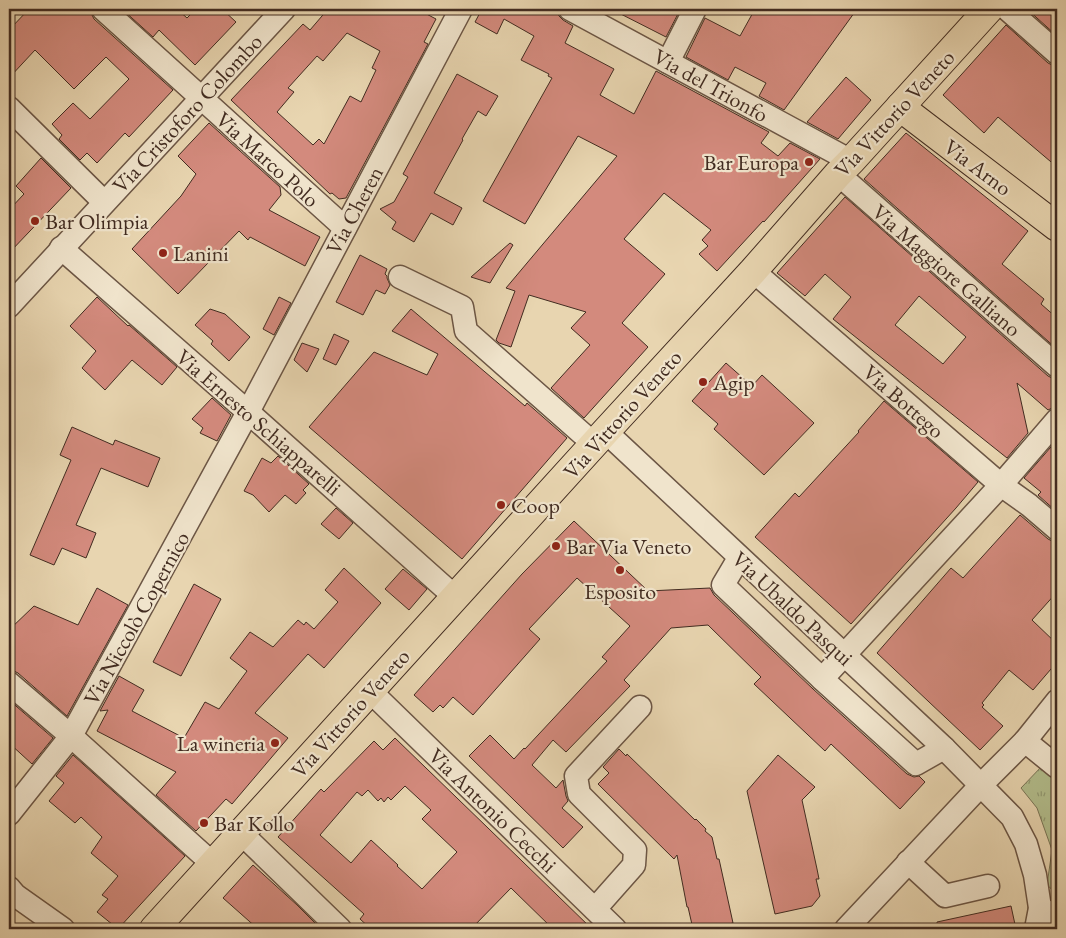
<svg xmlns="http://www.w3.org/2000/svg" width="1066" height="938" font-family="'EB Garamond',serif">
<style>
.grass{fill:url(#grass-tufts);stroke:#7a7557}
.building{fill:#d38a7d;stroke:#422c21;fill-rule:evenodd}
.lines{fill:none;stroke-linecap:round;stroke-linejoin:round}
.minor-casing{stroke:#6c5645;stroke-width:25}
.major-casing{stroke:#422c21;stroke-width:30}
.minor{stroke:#f0e4cc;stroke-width:22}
.major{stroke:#e8d5b0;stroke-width:28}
.poi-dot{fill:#8f2418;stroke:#f0e4cc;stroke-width:2}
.labels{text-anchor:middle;stroke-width:4.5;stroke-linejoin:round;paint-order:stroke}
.street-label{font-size:22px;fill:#422c21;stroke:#f0e4cc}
.poi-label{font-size:22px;fill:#422c21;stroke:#f0e4cc;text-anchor:start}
</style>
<defs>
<pattern id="grass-tufts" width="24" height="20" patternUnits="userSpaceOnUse" patternTransform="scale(1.25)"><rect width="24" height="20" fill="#b3be8d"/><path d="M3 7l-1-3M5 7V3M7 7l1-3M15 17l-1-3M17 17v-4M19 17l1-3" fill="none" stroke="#939b73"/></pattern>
</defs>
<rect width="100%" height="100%" fill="#e8d5b0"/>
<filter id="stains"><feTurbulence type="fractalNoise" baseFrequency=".004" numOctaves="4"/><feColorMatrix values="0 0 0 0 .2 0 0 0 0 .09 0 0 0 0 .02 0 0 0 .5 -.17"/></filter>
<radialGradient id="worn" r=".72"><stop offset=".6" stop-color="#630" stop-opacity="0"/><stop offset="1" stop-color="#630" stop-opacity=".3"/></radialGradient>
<!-- grass -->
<path class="grass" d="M1043,765L1057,779V894L1047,885L1052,850L1037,808L1021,788Z"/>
<!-- building -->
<g class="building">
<path d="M29,9H90L91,13L94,19L173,90L129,137L125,133L97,163L87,153L80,160L59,139L62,135L52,124L73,103L90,119L129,79L106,57L74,89L35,50L9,78V30Z"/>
<path d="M122,9H177L187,18L196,9H222L236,22L195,65L159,30L153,37Z"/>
<path d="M328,9H417L436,19L424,42L428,44L346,198L339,199L332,193L330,194L231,100L303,24L310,30ZM347,33L380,51L372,68L376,70L361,102L350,96L324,144L319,139L313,145L277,112L294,92L288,88L317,56L323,61Z"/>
<path d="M482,9H553L557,11L559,16L563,20L573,26L565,43L614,69L600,95L634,114L656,71L769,132L761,143L778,156L790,143L820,159L764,222L763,221L717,271L699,254L708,246L702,240L711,230L664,193L624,239L665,274L622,323L648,347L584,418L551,388L590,345L571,328L586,312L529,295L511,347L499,343L496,340L515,291L506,288L617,156L578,136L525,224L483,201L552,78L548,76L549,74L521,60L534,36L504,19L497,34L475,22Z"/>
<path d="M611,9H678L680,10L666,37Z"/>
<path d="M755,9H857L784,110L759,96L766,83L735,67L728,80L686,57L705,18L740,36Z"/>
<path d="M1027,9H1057V36Z"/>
<path d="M1006,25L1048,63L1054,66H1057V167L998,117L984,133L943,95Z"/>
<path d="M457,74L498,96L486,116L478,111L462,139L463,140L434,193L462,208L453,225L431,213L414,242L392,229L396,222L380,209L394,202L408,177L403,174Z"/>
<path d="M846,77L871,100L838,139L807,122Z"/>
<path d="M209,123L280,187L281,195L269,210L320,237L305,266L250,237L248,240L239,231L178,294L132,249L181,196L196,174L178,156Z"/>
<path d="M906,133L1028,231L1002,264L1044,299L1041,304L1057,318V349L864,179Z"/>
<path d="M41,158L71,188L9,253V210L24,194L16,186Z"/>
<path d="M845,197L1048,376L1054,379H1057V407L1052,408L1048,410L1017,383L1028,433L1007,458L833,319L851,297L825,274L805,296L777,273ZM919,296L966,337L943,364L895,325Z"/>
<path d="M510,243L513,245L490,283L471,277Z"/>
<path d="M360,255L387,269L385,274L387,276V278L390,285L385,294L376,290L363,315L336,302Z"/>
<path d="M97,297L128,326L129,325L177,367L162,385L132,360L105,390L82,368L96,351L70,326Z"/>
<path d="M279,297L291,303L274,335L263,329Z"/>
<path d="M210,309L225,314L250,337L229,361L211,344L213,341L195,325Z"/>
<path d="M411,309L525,406L527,403L567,438L462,559L309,427L374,352L427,375L438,354L392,331Z"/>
<path d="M334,334L349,341L336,365L323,359Z"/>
<path d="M302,343L319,349L307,372L294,360Z"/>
<path d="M726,363L752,386L762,375L814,423L764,475L714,429L718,424L692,401Z"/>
<path d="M212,398L231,415L217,441L200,433L203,428L192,419Z"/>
<path d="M884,401L978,482L956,508L851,624L755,537L795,493L799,497L859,432L858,431Z"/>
<path d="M72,427L113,445L115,440L160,458L148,487L101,468L76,525L96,533L86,558L62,548L54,565L30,555L71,460L60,455Z"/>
<path d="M1057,440V512L1038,495L1041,492L1024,478Z"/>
<path d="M278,456L309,484L303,490L306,493L296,504L285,495L269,512L253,495L244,491L262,458L271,463Z"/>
<path d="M336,508L353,523L339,539L321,524Z"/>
<path d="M1020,515L1048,539L1054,542H1057V592L1032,620L1057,644V662L1033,690L1009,670L982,703L984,705L982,707L1003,726L980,750L877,653L951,568L963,578Z"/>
<path d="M574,521L648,591L710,588L714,595L813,689L907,774L914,777L919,776L925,782L900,809L831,744L825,751L754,684L761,677L708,625L671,628L624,680L630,686L566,752L553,740L532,765L556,788L563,780L566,796L568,801L562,808L583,827L563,848L469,756L490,735L514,759L524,748L525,749L607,661L602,657L630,626L577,578L529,629L540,639L473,715L453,697L443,708L440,705L433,712L414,695L522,574Z"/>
<path d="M344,568L381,603L324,668L308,654L255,713L288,738L232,804L226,799L196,831L156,795L176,772L97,731L108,710L100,711L119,676L144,690L132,711L184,738L205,702L219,709L247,671L230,658L250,632L273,647L298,620L304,625L306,622L314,629L338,602L325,590Z"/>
<path d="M403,569L427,589L409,610L385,589Z"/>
<path d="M194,584L221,599L181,676L153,662Z"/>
<path d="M97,588L128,605L67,716L18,673L12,670H9V630L34,606L78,625Z"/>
<path d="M9,700L53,738L32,764L9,743Z"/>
<path d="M395,738L488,828L592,929H553L511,888L471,929H371L360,919L364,914L278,837L321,789L324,792L374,741L383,750ZM405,786L431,810L422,819L457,852L422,889L397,866L398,865L371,840L351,863L320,835L357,792L362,796L368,790L378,801L381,798L384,802L388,797L391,800Z"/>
<path d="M619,749L626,756L627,754L695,820L696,819L706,829L705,831L712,837L717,859H719L733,923L705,929H693L688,907H687L677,855L674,859L598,784L609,773L603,767Z"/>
<path d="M73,755L185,856L118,929L97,912L108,899L102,895L118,876L91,853L102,837L81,817L75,823L49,801L64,783L56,776Z"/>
<path d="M778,755L815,787L802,800L817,869L819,879H816L820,896L812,906L775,914L747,791Z"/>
<path d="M253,865L297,905L321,929H258L223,898Z"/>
<path d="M1011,906L1016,929H937V922Z"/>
</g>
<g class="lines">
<defs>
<g id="minor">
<path d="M103,9L345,228"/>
<path d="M570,9L851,161"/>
<path d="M1007,9L1057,53"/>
<path d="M668,62L695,9"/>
<path d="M9,108L104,202"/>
<path d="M838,174L1057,366"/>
<path d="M61,248L248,412L455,597"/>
<path d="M753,271L1001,485L1029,505L1057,529"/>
<path d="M400,277L462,307L466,331L594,444"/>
<path d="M9,306L284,9"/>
<path d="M606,432L944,748L1012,817L1026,844L1035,875L1040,908L1036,929"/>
<path d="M739,558L723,585L822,679L916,764L944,748"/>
<path d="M822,679L1001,485L1057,420"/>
<path d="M9,683L71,736L213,864"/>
<path d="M370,691L615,929"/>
<path d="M1025,741L1057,767"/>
<path d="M9,814L71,736L248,412L461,9"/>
<path d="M241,833L340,929"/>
<path d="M908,862L945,896L988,886"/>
<path d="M9,888L15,895L63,929"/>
<path d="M1040,908L1057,917"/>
<path d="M595,909L634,865L635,850L579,794L576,776L640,707"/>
<path d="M846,929L981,785L1025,741L1057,701"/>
</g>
<g id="major">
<path d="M900,107L1057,227"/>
<path d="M154,929L594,444L753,271L838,174L851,161L989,9"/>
</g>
</defs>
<!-- minor casing -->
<use href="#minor" class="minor-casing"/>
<!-- major casing -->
<use href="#major" class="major-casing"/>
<!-- minor -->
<use href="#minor" class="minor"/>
<!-- major -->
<use href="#major" class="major"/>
</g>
<!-- markers -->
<g class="poi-dot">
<circle cx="809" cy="162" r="5"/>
<circle cx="35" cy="221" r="5"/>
<circle cx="163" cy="253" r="5"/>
<circle cx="703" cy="382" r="5"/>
<circle cx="501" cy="505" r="5"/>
<circle cx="556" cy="546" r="5"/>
<circle cx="620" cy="570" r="5"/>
<circle cx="275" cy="743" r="5"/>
<circle cx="204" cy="823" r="5"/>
</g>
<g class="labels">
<!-- street labels -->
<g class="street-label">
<text transform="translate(711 85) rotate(29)" y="8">Via del Trionfo</text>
<text transform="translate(187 113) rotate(-47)" y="8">Via Cristoforo Colombo</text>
<text transform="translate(894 113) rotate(-47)" y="8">Via Vittorio Veneto</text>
<text transform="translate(268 159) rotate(42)" y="8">Via Marco Polo</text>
<text transform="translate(978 167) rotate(37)" y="8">Via Arno</text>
<text transform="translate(354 210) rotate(-62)" y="8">Via Cheren</text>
<text transform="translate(947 270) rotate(41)" y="8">Via Maggiore Galliano</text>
<text transform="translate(904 401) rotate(41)" y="8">Via Bottego</text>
<text transform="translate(622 414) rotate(-48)" y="8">Via Vittorio Veneto</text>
<text transform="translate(259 422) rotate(41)" y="8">Via Ernesto Schiapparelli</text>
<text transform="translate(793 608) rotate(43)" y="8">Via Ubaldo Pasqui</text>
<text transform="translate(136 618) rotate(-61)" y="8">Via Niccolò Copernico</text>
<text transform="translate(350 713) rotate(-48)" y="8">Via Vittorio Veneto</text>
<text transform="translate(493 810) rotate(44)" y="8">Via Antonio Cecchi</text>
</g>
<!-- poi labels -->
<g class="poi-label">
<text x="799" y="170" text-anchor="end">Bar Europa</text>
<text x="45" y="229">Bar Olimpia</text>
<text x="173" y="261">Lanini</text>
<text x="713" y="390">Agip</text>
<text x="511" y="513">Coop</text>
<text x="566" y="554">Bar Via Veneto</text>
<text x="620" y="599" text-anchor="middle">Esposito</text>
<text x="265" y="751" text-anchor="end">La wineria</text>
<text x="214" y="831">Bar Kollo</text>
</g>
</g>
<!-- margin -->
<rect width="1066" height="938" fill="none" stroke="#e8d5b0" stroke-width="30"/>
<rect x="10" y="10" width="1046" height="918" fill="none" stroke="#422c21" stroke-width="2.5"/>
<rect x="15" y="15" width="1036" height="908" fill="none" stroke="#422c21"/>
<rect width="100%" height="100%" filter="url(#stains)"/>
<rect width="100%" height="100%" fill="url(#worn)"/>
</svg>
